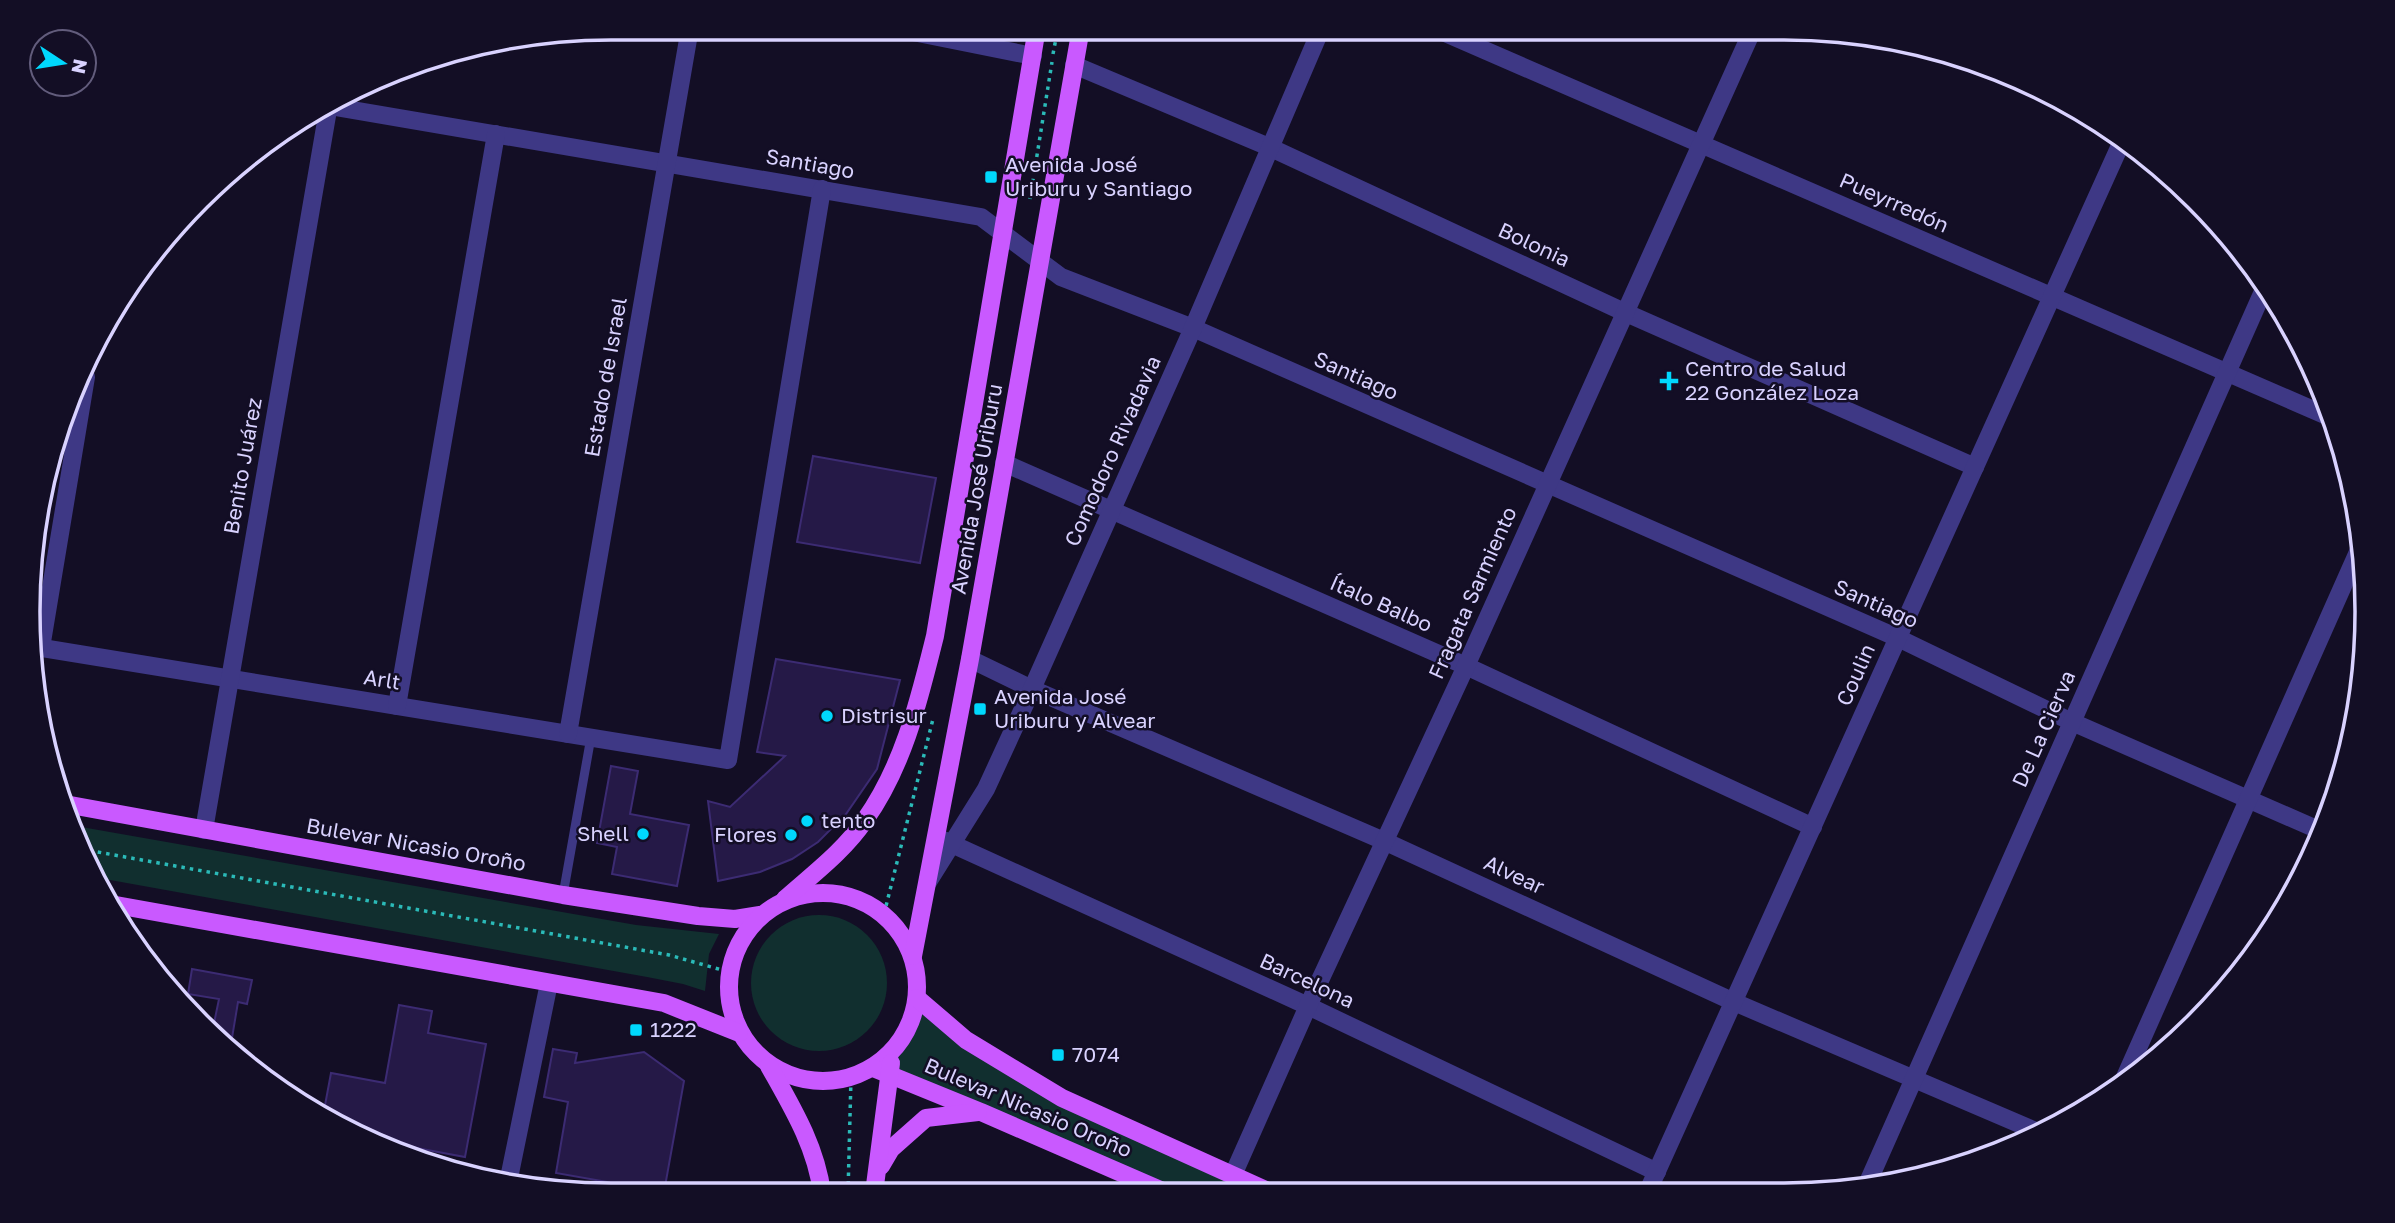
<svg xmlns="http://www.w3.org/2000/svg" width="2395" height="1223" font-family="'Golos Text',sans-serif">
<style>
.green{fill:#112f2f}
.building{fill:#251947;stroke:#3c2b73;stroke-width:2}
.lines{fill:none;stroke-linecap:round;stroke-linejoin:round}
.path{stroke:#2bbab8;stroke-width:3.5;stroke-dasharray:3.5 5;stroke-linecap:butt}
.service{stroke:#3e3885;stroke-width:9}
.minor{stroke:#3e3885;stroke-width:18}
.primary{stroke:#c959ff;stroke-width:18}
.poi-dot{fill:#00d8fd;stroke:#130e25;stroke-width:2.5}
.labels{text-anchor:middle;stroke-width:5;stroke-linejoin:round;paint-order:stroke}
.street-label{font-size:21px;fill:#d9d2ff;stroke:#130e25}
.poi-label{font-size:21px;fill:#d9d2ff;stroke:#130e25;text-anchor:start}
.rim{fill:none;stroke:#d9d2ff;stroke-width:3.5}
</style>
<rect width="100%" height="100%" fill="#130e25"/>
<!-- green -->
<g class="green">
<path d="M70,825L636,925L719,934L709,954L705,991L683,984L647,977L99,878L73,835Z"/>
<circle cx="819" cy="983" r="68"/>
<path d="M917,998L1062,1098L1270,1192H1165L890,1074L892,1053L906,1033L913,1016Z"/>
</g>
<!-- building -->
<g class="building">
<path d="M813,456L936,478L920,563L797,542Z"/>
<path d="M776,659L900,680L877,769L846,814L818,842L792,859L760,872L718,881L708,801L730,807L785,756L757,752Z"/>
<path d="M611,766L638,771L630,814L689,825L677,886L612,874L617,847L597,843Z"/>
<path d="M192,969L252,980L247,1004L238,1002L230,1050L212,1033L219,999L188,994Z"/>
<path d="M399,1005L432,1011L428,1033L486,1044L465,1157L363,1138L323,1116L331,1073L385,1083Z"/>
<path d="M553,1049L577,1053L575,1063L644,1052L684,1081L664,1192L556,1173L568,1102L544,1097Z"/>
</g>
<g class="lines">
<!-- path -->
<g class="path">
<path d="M1053,54L1058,28"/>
<path d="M1030,199L1052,62"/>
<path d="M81,849L669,955L729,972"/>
<path d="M884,914L933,719"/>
<path d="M848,1193L851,1078"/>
</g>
<!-- service -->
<path class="service" d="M563,895L591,737"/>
<!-- minor -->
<g class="minor">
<path d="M893,28L1033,56"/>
<path d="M1436,29L2334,419"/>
<path d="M1074,65L1269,147L1624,312L1975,467"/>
<path d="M335,107L981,217L1061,277L1193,328L1898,638L2072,722L2321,831"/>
<path d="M1004,463L1466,666L1813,827"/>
<path d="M30,646L728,760L822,189"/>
<path d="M41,648L86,377"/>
<path d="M970,659L1032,689L1384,841L1734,1002L2038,1132"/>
<path d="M397,706L496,134"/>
<path d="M568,734L690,28"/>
<path d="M204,830L328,110"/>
<path d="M943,840L1308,1006L1657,1172"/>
<path d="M928,882L986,789L1032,689L1193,328L1321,29"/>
<path d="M2122,1084L2362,543"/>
<path d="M1233,1175L1308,1006L1466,666L1753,29"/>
<path d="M508,1183L549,983"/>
<path d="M1865,1189L2265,287"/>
<path d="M1648,1191L2123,139"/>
</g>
<!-- primary -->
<g class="primary">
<path d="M65,804L563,895L698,916L735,919L760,915"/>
<circle cx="823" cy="987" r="94"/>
<path d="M785,899C813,874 844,851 865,820C904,765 919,700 935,636L1037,28"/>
<path d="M116,905L664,1003L739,1033"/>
<path d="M913,956L970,659L1081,28"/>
<path d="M917,998L966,1040L1062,1098L1270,1192"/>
<path d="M769,1066C792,1107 816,1146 822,1193"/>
<path d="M873,1068L981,1112L1165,1192"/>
<path d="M881,1166L891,1149L926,1118L978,1112"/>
<path d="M874,1193L891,1063"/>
</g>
</g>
<!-- markers -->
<g class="poi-dot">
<rect x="984" y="170" width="14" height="14" rx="3.5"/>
<path d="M1665.5 370.5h7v7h7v7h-7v7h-7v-7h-7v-7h7z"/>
<rect x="973" y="702" width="14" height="14" rx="3.5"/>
<circle cx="827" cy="716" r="7"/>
<circle cx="807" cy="821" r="7"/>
<circle cx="643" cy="834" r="7"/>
<circle cx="791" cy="835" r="7"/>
<rect x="629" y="1023" width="14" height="14" rx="3.5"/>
<rect x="1051" y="1048" width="14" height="14" rx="3.5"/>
</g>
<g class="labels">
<!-- street labels -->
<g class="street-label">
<text transform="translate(810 164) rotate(10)" y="7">Santiago</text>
<text transform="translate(1894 203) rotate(24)" y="7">Pueyrredón</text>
<text transform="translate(1534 245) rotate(25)" y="7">Bolonia</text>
<text transform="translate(1356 376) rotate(24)" y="7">Santiago</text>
<text transform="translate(606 377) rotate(-80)" y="7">Estado de Israel</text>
<text transform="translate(1113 451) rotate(-66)" y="7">Comodoro Rivadavia</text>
<text transform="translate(243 466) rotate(-80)" y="7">Benito Juárez</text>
<text transform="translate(977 489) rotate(-80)" y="7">Avenida José Uriburu</text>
<text transform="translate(1473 593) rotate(-66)" y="7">Fragata Sarmiento</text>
<text transform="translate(1381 604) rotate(24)" y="7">Ítalo Balbo</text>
<text transform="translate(1876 604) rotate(24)" y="7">Santiago</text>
<text transform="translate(1856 675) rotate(-66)" y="7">Coulin</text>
<text transform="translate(382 680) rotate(9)" y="7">Arlt</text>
<text transform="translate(2044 729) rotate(-66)" y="7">De La Cierva</text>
<text transform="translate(416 845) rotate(10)" y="7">Bulevar Nicasio Oroño</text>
<text transform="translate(1514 875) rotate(25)" y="7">Alvear</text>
<text transform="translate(1307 981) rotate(25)" y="7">Barcelona</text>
<text transform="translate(1028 1108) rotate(23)" y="7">Bulevar Nicasio Oroño</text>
</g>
<!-- poi labels -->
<g class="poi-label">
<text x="1005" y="172">Avenida José<tspan x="1005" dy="24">Uriburu y Santiago</tspan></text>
<text x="1685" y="376">Centro de Salud<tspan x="1685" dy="24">22 González Loza</tspan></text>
<text x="994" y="704">Avenida José<tspan x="994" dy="24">Uriburu y Alvear</tspan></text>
<text x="841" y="723">Distrisur</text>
<text x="821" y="828">tento</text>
<text x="629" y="841" text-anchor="end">Shell</text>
<text x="777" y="842" text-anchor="end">Flores</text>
<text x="650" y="1037">1222</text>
<text x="1072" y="1062">7074</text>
</g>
</g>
<!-- crop -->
<path d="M0 0H2395V1223H0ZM611 40H1784A571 571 0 0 1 2355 611V612A571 571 0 0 1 1784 1183H611A571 571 0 0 1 40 612V611A571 571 0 0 1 611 40Z" fill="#130e25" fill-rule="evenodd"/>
<path class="rim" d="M611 40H1784A571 571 0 0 1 2355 611V612A571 571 0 0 1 1784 1183H611A571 571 0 0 1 40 612V611A571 571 0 0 1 611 40Z"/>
<!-- north arrow -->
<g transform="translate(63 63) rotate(102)"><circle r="33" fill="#130e25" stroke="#625c7c" stroke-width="2"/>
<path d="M0-5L12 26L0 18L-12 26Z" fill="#00d8fd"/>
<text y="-10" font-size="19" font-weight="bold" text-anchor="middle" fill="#d9d2ff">N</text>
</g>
</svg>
